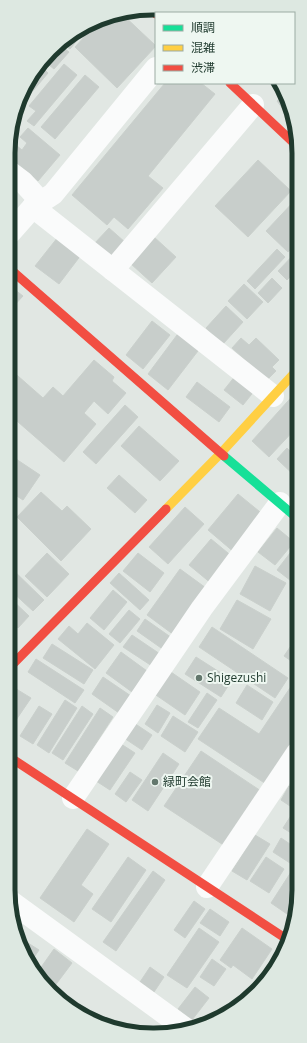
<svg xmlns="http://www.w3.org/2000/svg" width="307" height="1043" font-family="'Open Sans','Noto Sans JP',sans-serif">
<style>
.building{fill:#c8cecb;stroke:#cad0cc}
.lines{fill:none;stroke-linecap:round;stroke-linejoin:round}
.street{stroke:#fafbfb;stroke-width:22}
.fast{stroke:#16e098;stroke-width:9}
.slow{stroke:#ffcf43;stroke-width:9}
.jam{stroke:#f24e42;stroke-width:9}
.poi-dot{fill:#63776d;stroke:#eef7f1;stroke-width:1.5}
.labels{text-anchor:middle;stroke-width:4;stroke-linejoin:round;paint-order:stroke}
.poi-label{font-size:12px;fill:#1f3a2e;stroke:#eef7f1;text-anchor:start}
.rim{fill:none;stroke:#1f3a2e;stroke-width:5}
</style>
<rect width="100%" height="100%" fill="#e1e7e3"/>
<!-- building -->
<g class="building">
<path d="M121,13L156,46L117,88L75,47L98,22Z"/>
<path d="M89,26L70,49L62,43L72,33Z"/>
<path d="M60,45L69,52L54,69L44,61Z"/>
<path d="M64,64L77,75L34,126L27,121L36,111L29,106Z"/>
<path d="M40,65L48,73L17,110L32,73Z"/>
<path d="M85,75L99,87L55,139L41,127Z"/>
<path d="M165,83H201L215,94L148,176L163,188L128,229L114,217L107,225L72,195Z"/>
<path d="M270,83H280L284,89L292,116L290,118L277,101L282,97Z"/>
<path d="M28,128L60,155L38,181L11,158V141L22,150L27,143L20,137Z"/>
<path d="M258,160L291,191L248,237L215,206Z"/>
<path d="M297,198L298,199V241L288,252L266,231Z"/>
<path d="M109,228L126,243L112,259L94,244Z"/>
<path d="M58,237L81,255L59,284L35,266Z"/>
<path d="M154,237L176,257L152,283L130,263Z"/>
<path d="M277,249L285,257L255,289L247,281Z"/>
<path d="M298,250V269L287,280L278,271Z"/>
<path d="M272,278L282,288L268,303L258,293Z"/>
<path d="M244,284L263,302L247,319L228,301Z"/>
<path d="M10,286L23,296L11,309L10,308Z"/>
<path d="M226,306L243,322L223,344L206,328Z"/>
<path d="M152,321L170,335L143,369L126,355Z"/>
<path d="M180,331L201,347L168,390L148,374Z"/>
<path d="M241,338L249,345L256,338L279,360L272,367L276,371L267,380L232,348Z"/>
<path d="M94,360L114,377L112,381L126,393L108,414L94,401L84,413L96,424L64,462L10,415V369L43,398L53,387L63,396Z"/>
<path d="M236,375L255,390L243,405L224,390Z"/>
<path d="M197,382L230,407L219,422L186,397Z"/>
<path d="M297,391V427L269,457L252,441Z"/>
<path d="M125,405L138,417L96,464L83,452Z"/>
<path d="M139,426L179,461L160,481L121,446Z"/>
<path d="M297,436V450L291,443Z"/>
<path d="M287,448L297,458V478L277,459Z"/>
<path d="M10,455L40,475L23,500L9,491Z"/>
<path d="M119,475L147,500L135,513L107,488Z"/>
<path d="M41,492L62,511L67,506L91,529L61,561L17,517Z"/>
<path d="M238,494L265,516L235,553L208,530Z"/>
<path d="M185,507L204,524L168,564L149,547Z"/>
<path d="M277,528L294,542L275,565L258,552Z"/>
<path d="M211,539L234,558L212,584L189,565Z"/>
<path d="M297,544V581L295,584L277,570Z"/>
<path d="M47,553L69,574L47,597L25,576Z"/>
<path d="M138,553L164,573L150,592L123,571Z"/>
<path d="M9,566L44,600L33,611L9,589Z"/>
<path d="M255,566L286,583L270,611L240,594Z"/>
<path d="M180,569L206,588L174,635L147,615Z"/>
<path d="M119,573L149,600L140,610L110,583Z"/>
<path d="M113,590L127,602L104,630L90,618Z"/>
<path d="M297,593V607L291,602Z"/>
<path d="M9,597L29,616L18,628L9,619Z"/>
<path d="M237,600L271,619L253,649L220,629Z"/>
<path d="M129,610L140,619L120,643L109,634Z"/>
<path d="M145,619L172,638L164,650L137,631Z"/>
<path d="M87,623L114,645L95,669L58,639L69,626L78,634Z"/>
<path d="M212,627L288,678L275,698L199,647Z"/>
<path d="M132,635L160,654L152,666L123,647Z"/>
<path d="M297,637V665L284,656Z"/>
<path d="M52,644L93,670L84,684L43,658Z"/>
<path d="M121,652L147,671L132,692L106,673Z"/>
<path d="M196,657L232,680L221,697L185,674Z"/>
<path d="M36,659L84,690L75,703L28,672Z"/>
<path d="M168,670L200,692L185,715L153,693Z"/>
<path d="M103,677L131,696L119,713L92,694Z"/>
<path d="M296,679L297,680V738L266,784L198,739L219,708L259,734Z"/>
<path d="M247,685L273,702L262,720L236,703Z"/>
<path d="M13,687L31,698L14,723L9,720V694Z"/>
<path d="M207,693L217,700L198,728L188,722Z"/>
<path d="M65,700L77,708L49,753L37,745Z"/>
<path d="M157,705L170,713L158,733L145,724Z"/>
<path d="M39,706L52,714L33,744L20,736Z"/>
<path d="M82,706L93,714L63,760L52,753Z"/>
<path d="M100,708L113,717L78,771L65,763Z"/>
<path d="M173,716L198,732L185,752L161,736Z"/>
<path d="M131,721L152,735L142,750L121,736Z"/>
<path d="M118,742L135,753L110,790L93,779Z"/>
<path d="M201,751L261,791L225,846L164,806Z"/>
<path d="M163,753L179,764L148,811L132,800Z"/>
<path d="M130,772L142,780L126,802L115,794Z"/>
<path d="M289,786L296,791V810L281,800Z"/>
<path d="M292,814L296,816V836L283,828Z"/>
<path d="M87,829L109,844L81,885L93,894L74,922L40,898Z"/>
<path d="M255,835L270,844L247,880L232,871Z"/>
<path d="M281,838L296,848V853L290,863L273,852Z"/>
<path d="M128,857L146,870L111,922L92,909Z"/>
<path d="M266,857L284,869L269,893L250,881Z"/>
<path d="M153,871L165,880L116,951L103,942Z"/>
<path d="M291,872L296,875V906L290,916L271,903Z"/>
<path d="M194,901L205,909L185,938L174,930Z"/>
<path d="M210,909L229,922L220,936L200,923Z"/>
<path d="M199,928L219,942L187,988L167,975Z"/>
<path d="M242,928L272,949L252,979L233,965L231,968L220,960Z"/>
<path d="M17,936L39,950L30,963L19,945Z"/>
<path d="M54,949L72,963L51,991L44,986L37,973Z"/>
<path d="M212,959L226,969L214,986L200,977Z"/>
<path d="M150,967L164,977L154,992L140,982Z"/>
<path d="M264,970L269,974L251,995L248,993Z"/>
<path d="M195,987L209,998L192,1020L178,1009Z"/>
</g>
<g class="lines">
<!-- street -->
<g class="street">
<path d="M167,13L170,11"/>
<path d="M11,173L23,182L41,202"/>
<path d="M33,207L273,396"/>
<path d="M10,233L33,207L53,194L156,68"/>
<path d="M113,270L253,105"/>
<path d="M73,798L202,608L280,503"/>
<path d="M207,887L297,753"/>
<path d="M10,901L186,1029"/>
</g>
<!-- fast -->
<path class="fast" d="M224,456L297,518"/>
<!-- slow -->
<path class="slow" d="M166,509L221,453L297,370"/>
<!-- jam -->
<g class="jam">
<path d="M153,11L156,14"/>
<path d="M230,83L298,147"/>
<path d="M10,269L224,456"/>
<path d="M9,668L166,509"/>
<path d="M8,756L288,940"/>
</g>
</g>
<!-- markers -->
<g class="poi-dot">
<circle cx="199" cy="678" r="4"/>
<circle cx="155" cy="782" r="4"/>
</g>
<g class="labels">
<!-- poi labels -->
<g class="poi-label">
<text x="207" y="682">Shigezushi</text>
<text x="163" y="786">緑町会館</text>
</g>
</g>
<!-- crop -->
<path d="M0 0H307V1043H0ZM153 15H154A138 138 0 0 1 292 153V890A138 138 0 0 1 154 1028H153A138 138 0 0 1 15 890V153A138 138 0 0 1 153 15Z" fill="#dde8e1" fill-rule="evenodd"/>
<path class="rim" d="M153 15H154A138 138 0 0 1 292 153V890A138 138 0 0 1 154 1028H153A138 138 0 0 1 15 890V153A138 138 0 0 1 153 15Z"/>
<!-- legend -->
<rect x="155" y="12" width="140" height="72" fill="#eef7f1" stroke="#9baba3"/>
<rect x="163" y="25" width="20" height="6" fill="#16e098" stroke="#9baba3"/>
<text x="191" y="32" font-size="12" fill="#1f3a2e">順調</text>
<rect x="163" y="45" width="20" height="6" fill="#ffcf43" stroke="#9baba3"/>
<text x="191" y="52" font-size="12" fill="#1f3a2e">混雑</text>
<rect x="163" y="65" width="20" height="6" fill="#f24e42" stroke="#9baba3"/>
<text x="191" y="72" font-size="12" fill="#1f3a2e">渋滞</text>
</svg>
